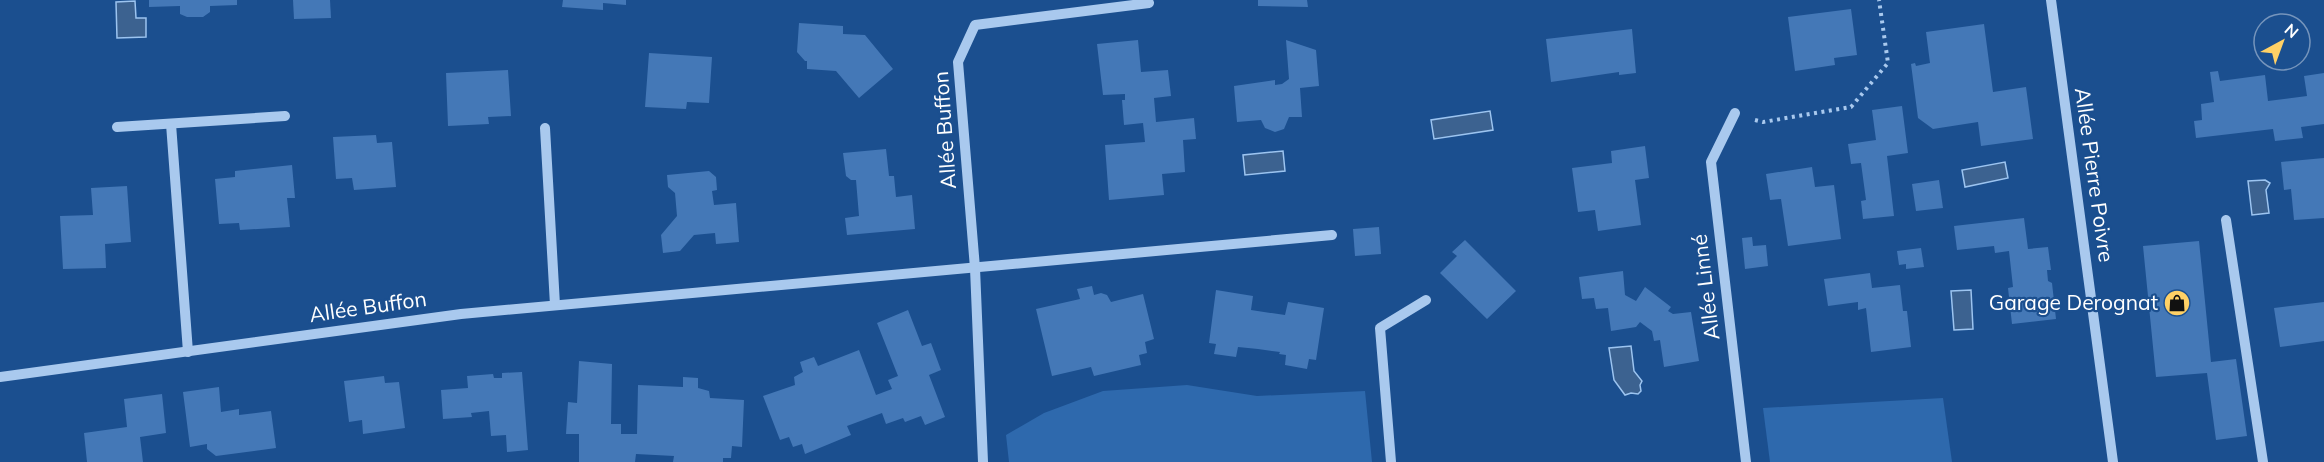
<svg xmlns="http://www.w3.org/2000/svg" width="2324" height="462" font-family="Mulish,sans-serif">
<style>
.green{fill:#2e69ad}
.water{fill:#3c6290;stroke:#9cc4f0;stroke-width:1.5}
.building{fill:#4478b7}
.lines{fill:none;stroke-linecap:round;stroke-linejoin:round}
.path{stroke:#a9c9ee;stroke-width:4;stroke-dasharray:3 4.5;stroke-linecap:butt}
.minor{stroke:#a9c9ee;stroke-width:10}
.labels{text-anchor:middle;stroke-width:4.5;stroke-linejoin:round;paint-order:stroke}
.street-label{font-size:21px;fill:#fff;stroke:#1b4f8f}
.poi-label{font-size:21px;fill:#fff;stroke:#1b4f8f;text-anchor:end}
</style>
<rect width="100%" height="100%" fill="#1b4f8f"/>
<!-- green -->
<g class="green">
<path d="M1187,385L1257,396L1365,391L1372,462H1009L1006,435L1044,413L1103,391Z"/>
<path d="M1943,398L1952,462H1770L1763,408Z"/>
</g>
<!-- water -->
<g class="water">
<path d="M135,1L136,18H146V37L117,38L116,2Z"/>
<path d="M1490,111L1493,130L1434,139L1431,120Z"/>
<path d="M1283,151L1285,171L1245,175L1243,155Z"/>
<path d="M2005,162L2008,178L1965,187L1962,170Z"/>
<path d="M2265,180L2270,183L2266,190L2269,213L2252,215L2248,181Z"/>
<path d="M1971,290L1973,329L1954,330L1951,291Z"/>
<path d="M1631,346L1634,371L1642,381L1640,385L1641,391L1638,394L1631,393L1625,395L1614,380L1609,348Z"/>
</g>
<!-- building -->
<g class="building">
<path d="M149,0H237V5L210,6V12L203,17H187L180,14V6L149,7Z"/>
<path d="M293,0H330L331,18L294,19Z"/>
<path d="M563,0H626V5L603,3V10L562,7Z"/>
<path d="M1258,0H1307L1308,7L1258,6Z"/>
<path d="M1851,9L1857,55L1834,58L1835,65L1795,71L1788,17Z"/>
<path d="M799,23L843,26V34L865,35L893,69L859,98L836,71L807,69V61H805L797,52Z"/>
<path d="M1984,24L1993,92L2026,87L2033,139L1981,146L1978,122L1933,129L1918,118L1911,64L1915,63L1916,66L1930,63L1926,32Z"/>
<path d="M1632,29L1636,73L1619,75V72L1551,82L1546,39Z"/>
<path d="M1138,40L1141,72L1168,70L1171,96L1154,98L1156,122L1194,118L1196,139L1183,140L1185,172L1162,174L1164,195L1109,200L1105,145L1145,142L1143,123L1124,125L1122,100H1125V94L1103,95L1097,44Z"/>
<path d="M1286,40L1316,50L1319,86L1300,88L1302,117H1289L1284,129L1275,132L1265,128L1261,120L1237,122L1234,86L1275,80V85L1282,84L1289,79Z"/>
<path d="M649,53L712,57L709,103L687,102L686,109L645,107Z"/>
<path d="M508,70L511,116L488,117L489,124L448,126L446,73Z"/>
<path d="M2218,71L2220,81L2265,75L2268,101L2307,96L2304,76L2324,73V124L2301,127L2303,138L2275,141L2273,129L2196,138L2194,121L2202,120L2201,104L2214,102L2210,72Z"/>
<path d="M1902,106L1908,153L1887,156L1894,216L1863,219L1861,201L1866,200L1861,163L1851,164L1848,144L1876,140L1872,110Z"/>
<path d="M376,135L377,143L392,142L396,187L354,190L352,178L336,179L333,137Z"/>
<path d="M1645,146L1649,178L1635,180L1641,225L1598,231L1595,210L1578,212L1572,168L1612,163L1611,151Z"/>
<path d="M886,149L889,176H894L896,197L912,195L915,229L847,235L845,218L859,216L856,180H851L846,176L843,153Z"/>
<path d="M2324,158V218L2294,220L2291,189L2284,190L2281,162Z"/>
<path d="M292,165L295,198H287L290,227L240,230L239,223L219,224L215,179L235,177V171Z"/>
<path d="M1812,167L1815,187L1834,185L1841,239L1788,246L1781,199L1770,200L1766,174Z"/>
<path d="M709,171L716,177L717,190L712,191L714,205L736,203L739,242L716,244L715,233L694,235L680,251L663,253L661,235L677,216L675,193L668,187L667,175Z"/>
<path d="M1939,180L1943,208L1916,211L1912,184Z"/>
<path d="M127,186L131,242L105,244L106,268L63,269L60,216L93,215L91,188Z"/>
<path d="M2024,218L2028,249L2048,247L2051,270H2047L2048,281L2052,283L2056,319L2012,324L2008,288L2013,287L2009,251L1995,253L1994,246L1957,250L1954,226Z"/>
<path d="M1379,227L1381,254L1355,256L1353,229Z"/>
<path d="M1752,237L1753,246L1766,245L1768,266L1745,269L1742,238Z"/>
<path d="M1465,240L1516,291L1487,319L1440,273L1457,256L1452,252Z"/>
<path d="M2199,241L2211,362L2236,359L2247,436L2216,440L2207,373L2156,377L2143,246Z"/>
<path d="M1921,248L1924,267L1906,269V264L1899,265L1897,251Z"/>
<path d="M1623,271L1625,295L1636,301L1645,287L1671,307L1668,311L1673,314L1691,312L1699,361L1664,367L1660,340L1654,341L1652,331L1640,322L1636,327L1611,331L1608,308L1596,309L1594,298L1582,299L1579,277Z"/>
<path d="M1870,273L1872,288L1900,285L1903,311H1907L1911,347L1871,352L1866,308L1858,310V302L1828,306L1824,279Z"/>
<path d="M1092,286L1094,295L1101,293L1107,295L1111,302L1143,294L1154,339L1145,342L1147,353L1139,355L1141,365L1094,376L1091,367L1052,376L1036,309L1080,299L1077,289Z"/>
<path d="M1216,290L1253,296L1251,310L1264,312L1285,315L1288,302L1324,308L1316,360L1309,359L1307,369L1285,365L1286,355L1279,354L1280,352L1258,349L1238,347L1236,357L1214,354L1216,344L1209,343Z"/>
<path d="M2324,302V341L2280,347L2274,308Z"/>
<path d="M908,310L922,346L931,343L941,370L929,375L945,417L925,425L921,416L905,422L903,418L886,424L882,413L847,426L851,435L805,454L802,444L793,447L789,437L780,440L763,396L795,385L794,377L803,372L800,362L814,357L818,366L859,350L876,395L892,389L888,380L898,376L877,323Z"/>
<path d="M579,361L612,364L611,424H621V434H637L638,385L683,387V377L698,378V388L709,391L710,398L744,400L742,447L732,446L731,458H723V462H673L674,456L636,454L635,462H579V434H566L568,402L577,403Z"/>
<path d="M522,372L528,450L507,452L506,435L491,436L489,411L471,413L472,417L443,419L441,390L468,388L467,376L493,374L494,378H502V373Z"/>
<path d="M384,376L385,383L399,382L405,428L363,434L362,420L349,422L344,381Z"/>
<path d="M219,387L221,412L239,409V415L271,411L276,448L216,456L207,449V444L190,447L183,392Z"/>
<path d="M162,394L166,433L140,437L143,462H87L84,433L127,427L124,399Z"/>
</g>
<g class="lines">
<!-- path -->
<path class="path" d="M1755,120L1763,122L1851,107L1888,63L1879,0"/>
<!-- minor -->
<g class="minor">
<path d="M2051,0L2113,462"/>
<path d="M1735,113L1711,162L1746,462"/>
<path d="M171,124L188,352"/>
<path d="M117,127L285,116"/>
<path d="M545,128L555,305"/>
<path d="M2226,220L2263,462"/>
<path d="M0,377L461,314L1332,235"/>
<path d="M983,462L975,268L958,62L975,25L1149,3"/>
<path d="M1391,462L1380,328L1426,300"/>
</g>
</g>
<!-- icons -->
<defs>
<symbol id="shop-disc" viewBox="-11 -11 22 22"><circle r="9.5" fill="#ffd166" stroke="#1b4f8f"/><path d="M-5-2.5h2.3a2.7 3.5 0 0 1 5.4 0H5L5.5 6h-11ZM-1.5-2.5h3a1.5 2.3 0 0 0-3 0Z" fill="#111"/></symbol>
</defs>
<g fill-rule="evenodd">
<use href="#shop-disc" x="2162" y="288" width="30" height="30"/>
</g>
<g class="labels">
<!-- street labels -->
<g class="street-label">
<text transform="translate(945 130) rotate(-94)" y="7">Allée Buffon</text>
<text transform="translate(2094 175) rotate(82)" y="7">Allée Pierre Poivre</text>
<text transform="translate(1706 287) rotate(-97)" y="7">Allée Linné</text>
<text transform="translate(368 307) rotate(-8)" y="7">Allée Buffon</text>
</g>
<!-- poi labels -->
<g class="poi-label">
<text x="2158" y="310">Garage Derognat</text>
</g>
</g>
<!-- north arrow -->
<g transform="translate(2282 42) rotate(41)"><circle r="28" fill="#1b4f8f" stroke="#7695bc" stroke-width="1.5"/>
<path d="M0-4.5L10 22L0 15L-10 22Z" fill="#ffd166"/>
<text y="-9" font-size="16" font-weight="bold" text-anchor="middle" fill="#ffffff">N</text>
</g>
</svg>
